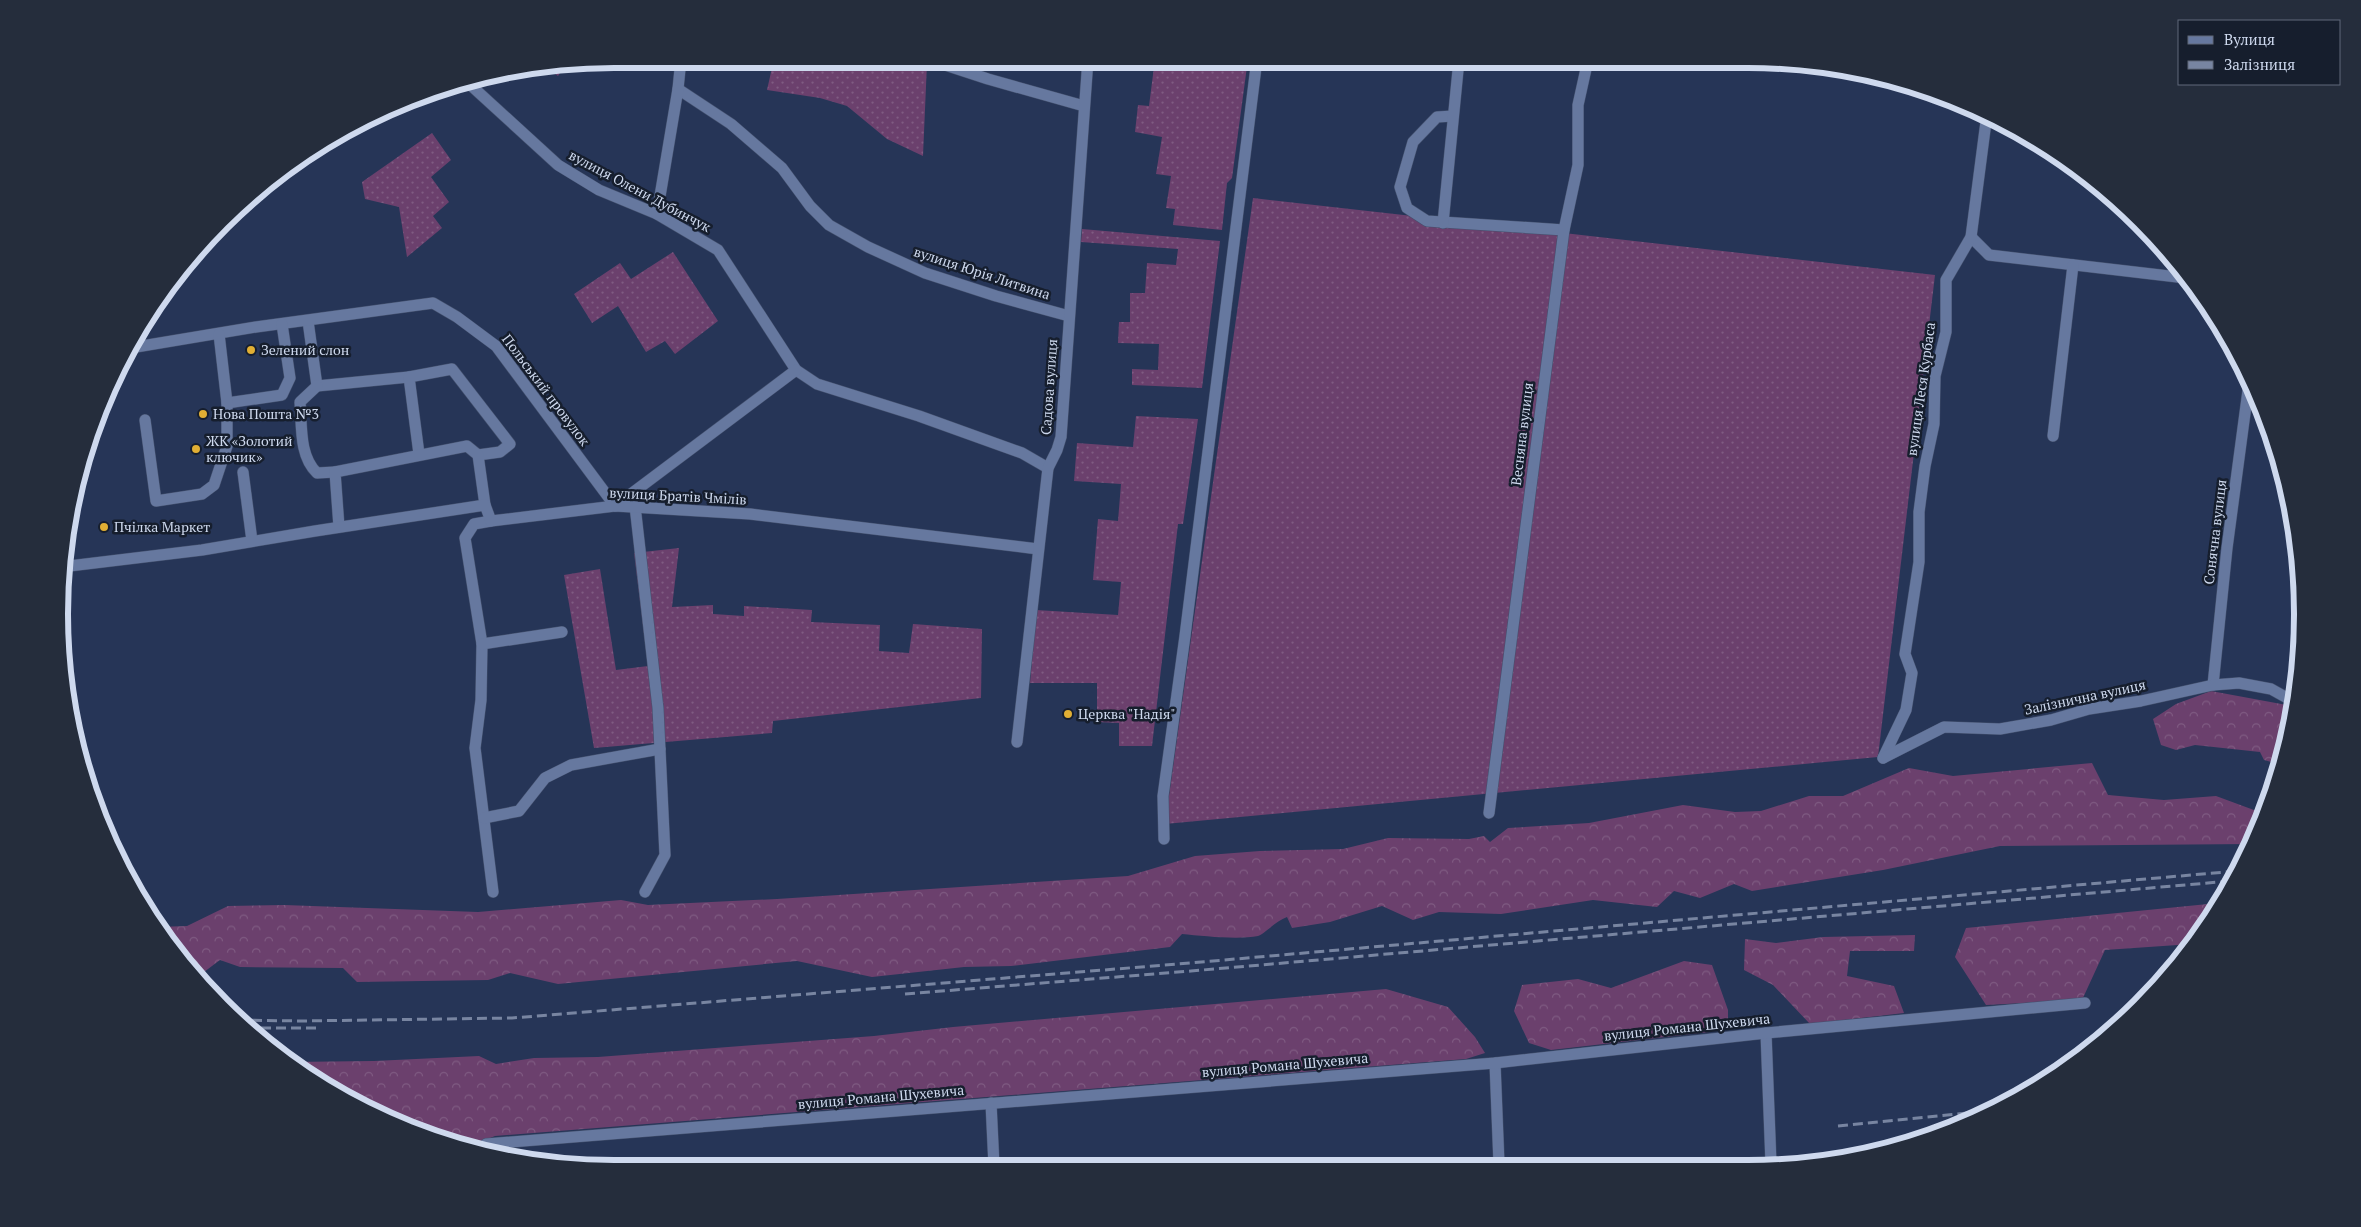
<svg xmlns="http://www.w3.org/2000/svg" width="2361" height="1227" font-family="'PT Serif',serif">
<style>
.grass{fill:url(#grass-dots)}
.forest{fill:url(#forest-crowns)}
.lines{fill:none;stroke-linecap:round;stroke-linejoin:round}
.minor-casing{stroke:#44516e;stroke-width:12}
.minor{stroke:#66789f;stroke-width:11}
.rail{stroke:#7885a1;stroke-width:3;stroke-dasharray:10 5;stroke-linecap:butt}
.poi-dot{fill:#e1af34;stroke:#161e2d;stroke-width:2}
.labels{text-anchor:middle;stroke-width:5;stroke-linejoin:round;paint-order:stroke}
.street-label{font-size:14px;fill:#ced9ee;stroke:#161e2d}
.poi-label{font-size:14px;fill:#ced9ee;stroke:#161e2d;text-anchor:start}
.rim{fill:none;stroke:#ced9ee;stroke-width:6}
</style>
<defs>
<pattern id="grass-dots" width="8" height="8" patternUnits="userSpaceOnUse" patternTransform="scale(1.25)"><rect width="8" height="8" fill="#6b406d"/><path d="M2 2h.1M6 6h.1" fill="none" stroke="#7f5b82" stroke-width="1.8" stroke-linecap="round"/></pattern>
<pattern id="forest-crowns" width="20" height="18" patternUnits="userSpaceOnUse" patternTransform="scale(1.25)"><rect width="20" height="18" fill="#6b406d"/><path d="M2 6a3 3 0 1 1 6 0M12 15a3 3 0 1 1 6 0" fill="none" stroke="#7f5b82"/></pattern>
</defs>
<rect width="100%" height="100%" fill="#263557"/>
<!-- grass -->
<g class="grass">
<path d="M774,59H912L927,63L923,156L887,139L847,106L820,98L767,90Z"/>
<path d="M1155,59H1248L1232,178L1227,183L1222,230L1173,225L1175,209L1166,208L1171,176L1156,174L1162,137L1135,132L1138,105L1149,106Z"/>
<path d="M566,63L558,76L545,66V65Z"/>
<path d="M432,133L451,160L431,177L449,202L433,216L442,228L407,257L399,207L365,199L362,182Z"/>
<path d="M1253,198L1935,275L1878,757L1165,824Z"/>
<path d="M1082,229L1220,241L1202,388L1132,385V369L1158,370L1159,344L1118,343L1119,322H1130V293H1145L1147,263L1176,265L1178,249L1081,242Z"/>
<path d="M673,252L718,321L675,354L665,341L646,352L618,306L592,323L574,294L620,263L631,279Z"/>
<path d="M1136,416L1198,419L1183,524H1178L1152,746H1119V723L1097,722V683H1030L1036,610L1118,615L1121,582L1093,580L1098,519L1118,521L1121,484L1074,481L1077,443L1133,447Z"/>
<path d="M679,548L672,607L713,605V614L744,616V606L812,610L811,622L880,625L879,651L909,653L913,624L982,629L981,698L773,721L772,733L594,748L564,575L600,569L616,670L648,666L634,553Z"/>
</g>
<!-- forest -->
<g class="forest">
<path d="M2211,691L2292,706L2284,753L2275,763L2264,760L2260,752L2195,745L2176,750L2161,745L2153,719L2176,704Z"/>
<path d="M2092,763L2108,795L2164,800L2216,796L2262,813L2251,844L2000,846L1883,870L1752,891L1734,884L1700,898L1674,891L1657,907L1593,900L1501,914L1439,912L1413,920L1382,906L1330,922L1292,928L1287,917C1276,921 1264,934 1258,936C1238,940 1203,936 1182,934L1170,947L1011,966L964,967L872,977L797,961L558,984L510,973L488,980L357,982L343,968L240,967L220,960L204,972H193L157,927L187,926L228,906L284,905L478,912L621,900L648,905L777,899L1128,876L1195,856L1260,851L1343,849L1388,838L1469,839L1484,836L1490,842L1508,828L1589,823L1683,805L1735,812L1761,811L1809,796H1843L1909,768L1953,776Z"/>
<path d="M2218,903L2192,944L2105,950L2082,1000L1986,1005L1955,957L1966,928Z"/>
<path d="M1915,935L1914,951H1850L1847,976L1894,986L1904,1013L1810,1024L1773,985L1744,970L1745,939L1776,943L1823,937Z"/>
<path d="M1684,961L1712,965L1728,1010V1027L1709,1032L1551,1050L1529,1043L1514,1011L1522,985L1578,979L1611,988Z"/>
<path d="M1386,989L1448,1007L1475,1037L1485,1053L1466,1059L495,1136L471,1146H462L368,1111L289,1062L374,1061L479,1056L496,1064L534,1058L598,1057L874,1036L953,1027Z"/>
</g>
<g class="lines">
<defs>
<g id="minor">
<path d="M927,59L988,79L1084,106"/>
<path d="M465,80L558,165L599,190L657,214L718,250L796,370L817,384L919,416L1022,453L1048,468"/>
<path d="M678,89L731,124L782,168L810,206L829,225L868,247L925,273L996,296L1069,316"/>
<path d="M1453,116L1437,117L1413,142L1400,187L1407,208L1427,221L1564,230"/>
<path d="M657,214L678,89L681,59"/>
<path d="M1443,223L1459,60"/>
<path d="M1971,237L1989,255L2186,278"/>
<path d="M308,321L317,386L409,377"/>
<path d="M130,348L256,327L433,303L457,317L496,346L615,506L796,370"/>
<path d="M317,386L300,402C302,426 299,456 317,473L335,472"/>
<path d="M227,403L282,395L290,378L282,324"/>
<path d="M145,420L156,501L202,494L214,485L227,446V403L219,334"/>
<path d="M2053,436L2073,265"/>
<path d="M419,454L409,377L452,369L510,444L500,452L478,455"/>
<path d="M243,472L252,541"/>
<path d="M635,506L658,708L665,855L645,892"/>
<path d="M491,521L474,524L465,538L482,644L481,700L475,748L493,892"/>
<path d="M339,527L335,472L467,446L478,455L485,505"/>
<path d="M61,567L202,550L315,531L485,505L491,521L615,506L750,514L1038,549"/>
<path d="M482,644L562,632"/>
<path d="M2213,685L2227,548L2249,383"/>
<path d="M1017,742L1048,468L1057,450L1061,437L1088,59"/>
<path d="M1883,758L1906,710L1912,673L1905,654L1919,562V512L1925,466L1934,424L1935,376L1946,332V280L1971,237L1987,114"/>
<path d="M1883,758L1944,727L2000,729L2051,720L2089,709L2141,701L2213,685L2239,683L2271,689L2289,699L2292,704"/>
<path d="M1489,813L1564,230L1578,165V105L1588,60"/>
<path d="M484,818L519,811L545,778L571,765L660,749"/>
<path d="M1164,839L1163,796L1185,636L1257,59"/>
<path d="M1766,1033L1771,1164"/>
<path d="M1495,1063L1499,1164"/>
<path d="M991,1103L994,1166"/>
<path d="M487,1152L486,1144L1495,1063L1766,1033L2085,1003"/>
</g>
</defs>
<!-- minor casing -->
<use href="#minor" class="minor-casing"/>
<!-- minor -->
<use href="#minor" class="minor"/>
<!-- rail -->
<g class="rail">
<path d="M905,994L1191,971L2231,881"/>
<path d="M237,1020L300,1021L512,1018L1190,963L2237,871"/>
<path d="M246,1028H319"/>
<path d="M1838,1126L1986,1111"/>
</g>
</g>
<!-- markers -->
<g class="poi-dot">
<circle cx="251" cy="350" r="5"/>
<circle cx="203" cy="414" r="5"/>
<circle cx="196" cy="449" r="5"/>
<circle cx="104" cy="527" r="5"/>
<circle cx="1068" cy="714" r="5"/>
</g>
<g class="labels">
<!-- street labels -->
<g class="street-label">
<text transform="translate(640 191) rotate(28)" y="5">вулиця Олени Дубинчук</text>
<text transform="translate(982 273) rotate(18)" y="5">вулиця Юрія Литвина</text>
<text transform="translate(1049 387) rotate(-86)" y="5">Садова вулиця</text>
<text transform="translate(1921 389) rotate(-82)" y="5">вулиця Леся Курбаса</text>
<text transform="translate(546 390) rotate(53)" y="5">Польський провулок</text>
<text transform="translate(1522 434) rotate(-83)" y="5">Весняна вулиця</text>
<text transform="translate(678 496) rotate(3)" y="5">вулиця Братів Чмілів</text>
<text transform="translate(2215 532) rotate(-83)" y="5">Сонячна вулиця</text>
<text transform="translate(2085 697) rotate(-12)" y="5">Залізнична вулиця</text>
<text transform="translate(1687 1027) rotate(-6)" y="5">вулиця Романа Шухевича</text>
<text transform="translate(1285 1065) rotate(-5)" y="5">вулиця Романа Шухевича</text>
<text transform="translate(881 1097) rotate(-5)" y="5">вулиця Романа Шухевича</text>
</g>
<!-- poi labels -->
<g class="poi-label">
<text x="261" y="355">Зелений слон</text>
<text x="213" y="419">Нова Пошта №3</text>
<text x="206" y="446">ЖК «Золотий<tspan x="206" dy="16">ключик»</tspan></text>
<text x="114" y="532">Пчілка Маркет</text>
<text x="1078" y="719">Церква "Надія"</text>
</g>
</g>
<!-- crop -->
<path d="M0 0H2361V1227H0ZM614 68H1748A546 546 0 0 1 2294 614V614A546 546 0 0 1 1748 1160H614A546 546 0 0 1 68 614V614A546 546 0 0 1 614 68Z" fill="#252d3c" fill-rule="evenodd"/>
<path class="rim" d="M614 68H1748A546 546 0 0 1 2294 614V614A546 546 0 0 1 1748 1160H614A546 546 0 0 1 68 614V614A546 546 0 0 1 614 68Z"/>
<!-- legend -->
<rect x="2178" y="20" width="162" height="65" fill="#161e2d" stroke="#60697a"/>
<rect x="2188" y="36" width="25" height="8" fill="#66789f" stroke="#60697a"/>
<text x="2224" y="45" font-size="15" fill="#ced9ee">Вулиця</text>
<rect x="2188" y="61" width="25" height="8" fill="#7885a1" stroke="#60697a"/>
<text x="2224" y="70" font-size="15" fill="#ced9ee">Залізниця</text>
</svg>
